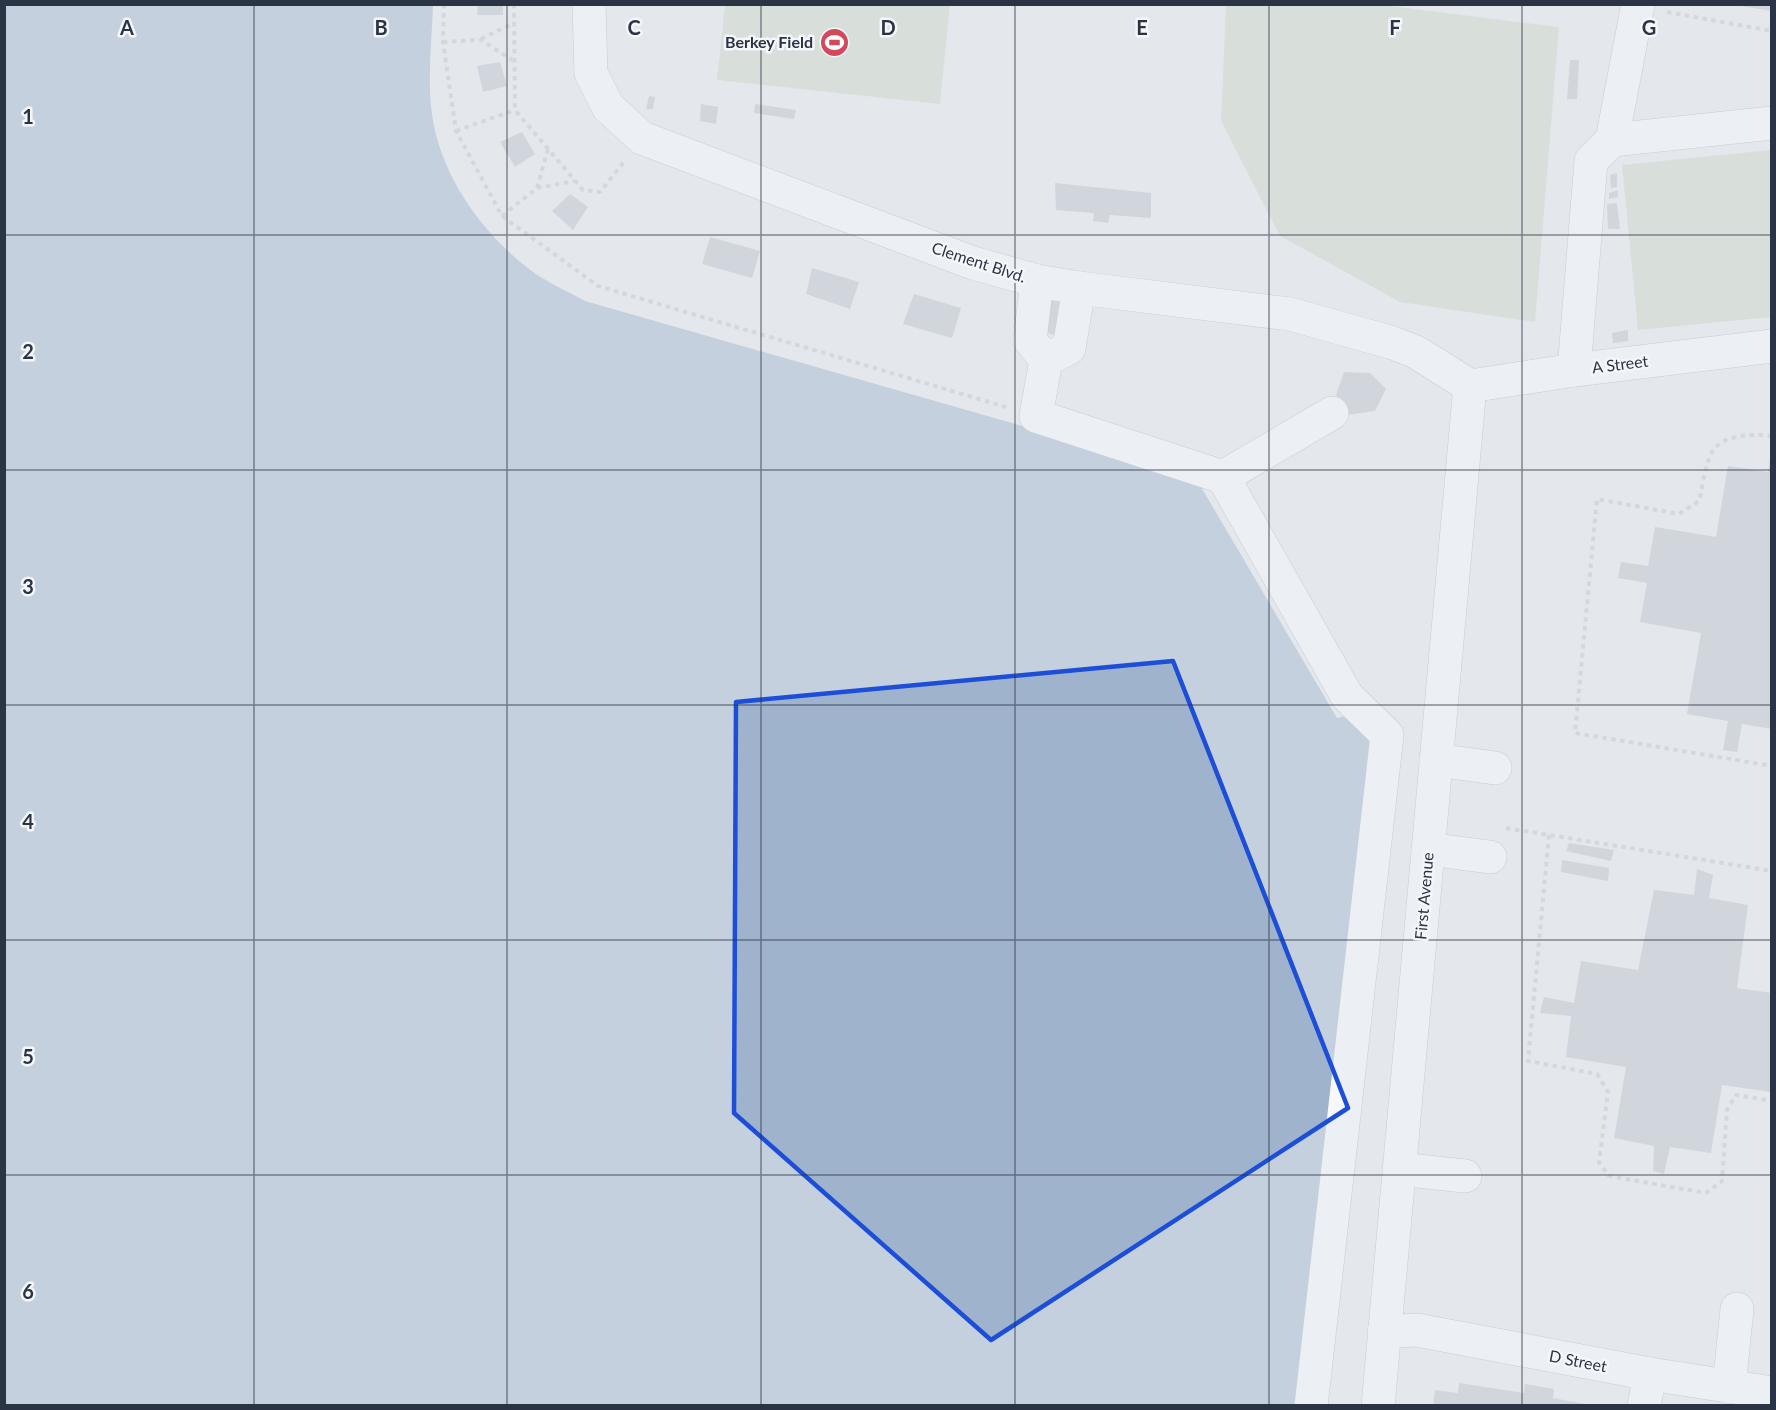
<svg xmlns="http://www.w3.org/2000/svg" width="1776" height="1410" font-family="Lato,sans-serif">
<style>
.green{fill:#c9d6c5}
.water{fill:#9fb4cc}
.building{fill:#bbc0ca}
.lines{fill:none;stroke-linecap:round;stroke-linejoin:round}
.minor-casing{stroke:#a9aeb7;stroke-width:34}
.path{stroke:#c2c5cb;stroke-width:4;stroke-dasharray:4.5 4.5;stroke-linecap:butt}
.minor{stroke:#f7f8fa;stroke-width:33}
.marked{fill:none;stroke:#1d4ed8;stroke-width:4.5;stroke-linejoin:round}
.grid{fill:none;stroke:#2b3445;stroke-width:1.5;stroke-opacity:0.55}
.labels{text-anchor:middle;stroke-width:5;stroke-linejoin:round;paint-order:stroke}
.poi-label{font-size:16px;font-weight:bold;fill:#2b3445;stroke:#f4f6f9;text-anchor:end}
.street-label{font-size:16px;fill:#2b3445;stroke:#f4f6f9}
.grid-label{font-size:20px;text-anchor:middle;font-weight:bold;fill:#2b3445;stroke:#f4f6f9;stroke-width:5;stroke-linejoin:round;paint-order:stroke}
</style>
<rect width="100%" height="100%" fill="#e4e7ec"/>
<!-- green -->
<g class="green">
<path d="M725,5H950L940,104L717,80Z"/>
<path d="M1226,5H1383L1559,27L1535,322L1400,302L1280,236L1221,121Z"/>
<path d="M1771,150V317L1638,330L1622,165Z"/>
</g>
<!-- water -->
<path class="water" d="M5,5H433C432,40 427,79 432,114C440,175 482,233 529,269C546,282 567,291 585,301L1194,475L1337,718L1350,715L1375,724L1301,1405L5,1406Z"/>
<!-- building -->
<g class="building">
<path d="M478,4H503V15H477Z"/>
<path d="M1741,4H1772V11L1741,6Z"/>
<path d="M1570,60H1579L1577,99H1567Z"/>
<path d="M500,62L507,86L483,92L477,66Z"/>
<path d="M649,96L655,97L653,109H646Z"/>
<path d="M701,104L718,107L716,124L700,121Z"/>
<path d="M755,104L796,110L794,119L754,113Z"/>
<path d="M522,132L535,154L515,167L500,142Z"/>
<path d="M1617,173V187L1611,188L1610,175Z"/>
<path d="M1055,183L1151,193V218L1110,215L1108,223L1093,221L1094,213L1056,210Z"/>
<path d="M1618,190V197L1609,199V193Z"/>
<path d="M570,194L588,207L573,230L552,211Z"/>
<path d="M1617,203L1620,229H1608L1607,204Z"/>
<path d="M710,237L760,251L752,278L702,264Z"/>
<path d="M812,268L859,282L850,309L806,294Z"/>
<path d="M914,294L961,308L952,338L903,324Z"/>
<path d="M1043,299L1070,304L1064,337L1038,331Z"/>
<path d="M1628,330V341L1613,343L1612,333Z"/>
<path d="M1344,372L1370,373L1386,389L1375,411L1347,415L1336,395Z"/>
<path d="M1770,459L1772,729L1742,724L1737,752L1723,750L1728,721L1687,714L1701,633L1640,622L1647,583L1618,578L1621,562L1648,566L1655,527L1716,537L1728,466L1768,472Z"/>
<path d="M1569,843L1614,850L1611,861L1566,851Z"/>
<path d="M1562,860L1609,868L1608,881L1561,872Z"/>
<path d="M1697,869L1713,875L1709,898L1748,905L1737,988L1772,993V1092L1722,1085L1711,1153L1670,1147L1664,1174L1653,1171L1654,1146L1614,1138L1626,1067L1566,1057L1571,1016L1540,1013L1544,997L1574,1003L1581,961L1638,970L1654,890L1694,895Z"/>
<path d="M1459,1383L1524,1393L1525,1384L1554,1389L1553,1398L1595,1406H1433L1435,1390L1458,1393Z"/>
</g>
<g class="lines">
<defs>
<g id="minor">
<path d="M589,4L591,73L608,107L642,138L973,263L1037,281L1079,288L1290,314L1393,343L1416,352L1470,386"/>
<path d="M1612,140L1638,4"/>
<path d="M1037,281L1030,340L1046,360"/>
<path d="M1079,288L1069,348L1046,360L1036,416L1223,477L1347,696L1387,735L1311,1406"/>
<path d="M1574,370L1591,161L1612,140L1772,123"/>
<path d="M1470,386L1574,370L1772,346"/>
<path d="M1223,477L1332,413"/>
<path d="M1436,760L1495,768"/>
<path d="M1428,849L1490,857"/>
<path d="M1399,1169L1465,1176"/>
<path d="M1384,1332L1417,1330L1650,1374L1772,1393"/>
<path d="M1729,1387L1737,1309"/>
<path d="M1378,1406L1470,386"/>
<path d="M1644,1406L1650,1374"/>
</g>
</defs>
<!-- minor casing -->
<use href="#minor" class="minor-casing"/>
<!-- path -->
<g class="path">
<path d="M444,4L443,42L456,131L502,216L598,286L1006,407"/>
<path d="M514,4L515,110L583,190L600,192L624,162"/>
<path d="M1667,12L1772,31"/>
<path d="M481,39L514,23"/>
<path d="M443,42L481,40L514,61"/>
<path d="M456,131L515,110"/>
<path d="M537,188L548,149"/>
<path d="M502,216L537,188L574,181"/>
<path d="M1772,436C1754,433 1719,435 1711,454C1704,468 1703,486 1699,501L1679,514L1597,499L1575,733L1772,766"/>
<path d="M1506,828L1772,871"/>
<path d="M1549,835L1528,1061L1597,1074L1608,1092L1599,1162L1609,1176L1706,1193L1722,1181L1727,1110L1736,1095L1772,1101"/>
</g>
<!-- minor -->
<use href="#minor" class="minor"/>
</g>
<!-- marked area -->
<path d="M0 0H1776V1410H0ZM1173,661L1348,1108L991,1340L734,1113L736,702Z" fill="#e4e7ec" fill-opacity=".55" fill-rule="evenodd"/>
<path class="marked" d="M1173,661L1348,1108L991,1340L734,1113L736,702Z"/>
<!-- grid -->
<path class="grid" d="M254,4V1406M507,4V1406M761,4V1406M1015,4V1406M1269,4V1406M1522,4V1406M4,235H1772M4,470H1772M4,705H1772M4,940H1772M4,1175H1772"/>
<!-- icons -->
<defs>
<symbol id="stadium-disc" viewBox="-11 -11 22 22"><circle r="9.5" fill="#d1495b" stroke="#f4f6f9"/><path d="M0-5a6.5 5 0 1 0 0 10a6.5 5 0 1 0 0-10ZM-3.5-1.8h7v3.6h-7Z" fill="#fff"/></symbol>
</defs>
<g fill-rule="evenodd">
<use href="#stadium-disc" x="818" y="26" width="33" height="33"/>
</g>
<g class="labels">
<!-- poi labels -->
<g class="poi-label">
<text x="813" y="48">Berkey Field</text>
</g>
<!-- street labels -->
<g class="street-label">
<text transform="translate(979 262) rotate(18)" y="6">Clement Blvd.</text>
<text transform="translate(1620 364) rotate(-7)" y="6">A Street</text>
<text transform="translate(1424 896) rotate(-85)" y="6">First Avenue</text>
<text transform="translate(1578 1361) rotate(11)" y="6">D Street</text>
</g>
</g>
<g class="grid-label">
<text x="127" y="35">A</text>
<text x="381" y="35">B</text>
<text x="634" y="35">C</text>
<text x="888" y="35">D</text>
<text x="1142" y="35">E</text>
<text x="1395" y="35">F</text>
<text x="1649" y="35">G</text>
<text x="28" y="124">1</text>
<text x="28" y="359">2</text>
<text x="28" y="594">3</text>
<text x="28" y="829">4</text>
<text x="28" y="1064">5</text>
<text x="28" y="1299">6</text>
</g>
<!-- border -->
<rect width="1776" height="1410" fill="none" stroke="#2b3445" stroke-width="12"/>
</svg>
